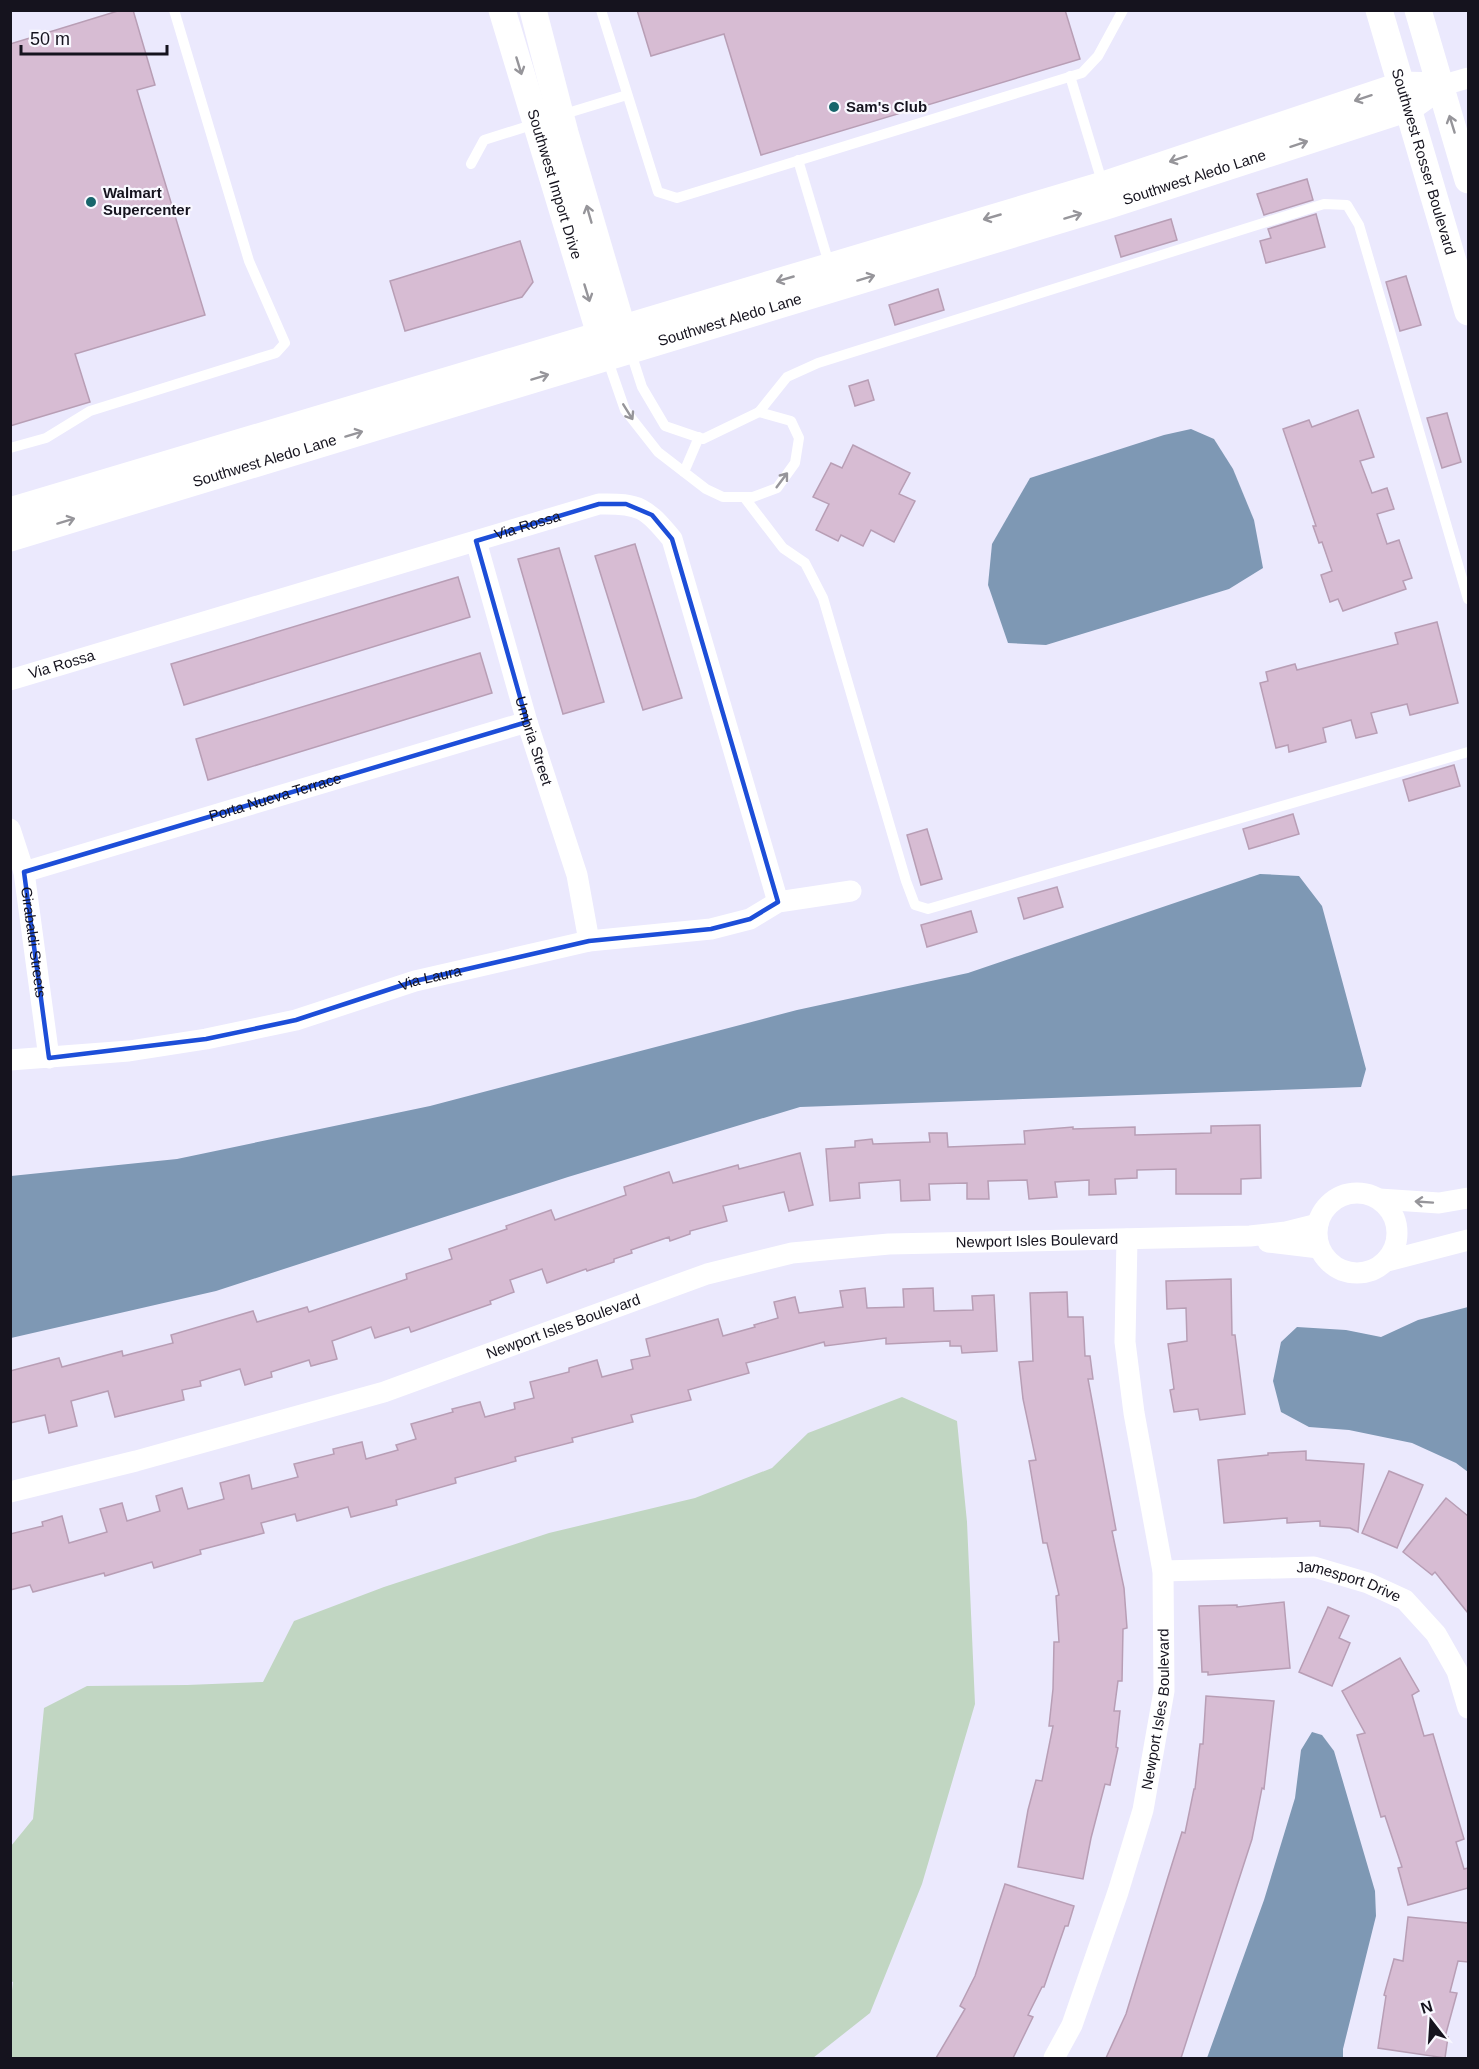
<svg xmlns="http://www.w3.org/2000/svg" width="1479" height="2069" font-family="Helvetica,sans-serif">
<style>
.green{fill:#c1d6c2}
.water{fill:#7e98b4}
.building{fill:#d7bcd3;stroke:#b89eb5;stroke-width:1.5}
.lines{fill:none;stroke-linecap:round;stroke-linejoin:round}
.service{stroke:#fff;stroke-width:10}
.minor{stroke:#fff;stroke-width:21}
.tertiary{stroke:#fff;stroke-width:27}
.oneway{stroke:#96959a}
.marked{fill:none;stroke:#1d4ed8;stroke-width:4.5;stroke-linejoin:round}
.poi-dot{fill:#17656b;stroke:#f9f8ff;stroke-width:2}
.labels{text-anchor:middle;stroke-width:4.5;stroke-linejoin:round;paint-order:stroke}
.poi-label{font-size:15px;font-weight:bold;fill:#15131e;stroke:#f9f8ff;text-anchor:start}
.street-label{font-size:15px;fill:#15131e;stroke:#f9f8ff}
</style>
<rect width="100%" height="100%" fill="#ebe9fd"/>
<!-- green -->
<path class="green" d="M902,1397L957,1421L967,1522L975,1704L922,1884L870,2013L813,2058H11L10,2007L13,1982L10,1981L11,1846L33,1819L44,1708L87,1686L187,1685L263,1682L294,1621L384,1587L549,1533L695,1498L772,1468L808,1433Z"/>
<!-- water -->
<g class="water">
<path d="M1191,429L1214,439L1233,469L1254,520L1263,568L1229,589L1046,645L1008,643L988,585L992,544L1030,478L1164,435Z"/>
<path d="M1260,874L1299,876L1322,906L1366,1069L1361,1087L800,1107L568,1177L216,1291L11,1338V1176L177,1159L430,1106L797,1010L968,973Z"/>
<path d="M1468,1307V1472L1456,1463L1412,1443L1349,1430L1309,1427L1281,1412L1273,1381L1281,1342L1297,1327L1346,1330L1381,1337L1418,1320Z"/>
<path d="M1312,1732L1322,1735L1334,1751L1375,1891L1376,1916L1343,2049V2058H1207L1264,1900L1295,1798L1301,1750Z"/>
</g>
<!-- building -->
<g class="building">
<path d="M121,10H133L155,85L137,90L205,315L75,354L90,402L10,426V44Z"/>
<path d="M637,10H1065L1080,59L761,155L724,34L651,56Z"/>
<path d="M1307,179L1313,200L1264,215L1257,194Z"/>
<path d="M1316,214L1325,247L1266,263L1260,241L1271,238L1268,229Z"/>
<path d="M1171,219L1177,240L1121,257L1115,236Z"/>
<path d="M520,241L533,282L522,297L405,331L390,281Z"/>
<path d="M1406,276L1421,325L1400,331L1386,282Z"/>
<path d="M938,289L944,310L895,325L889,305Z"/>
<path d="M868,380L874,400L855,406L849,386Z"/>
<path d="M1358,410L1374,457L1360,461L1372,493L1387,488L1394,509L1377,514L1387,544L1399,540L1412,578L1403,581L1406,589L1343,611L1338,599L1330,602L1321,575L1332,571L1322,542L1319,543L1313,526H1316L1283,429L1309,420L1312,427Z"/>
<path d="M1447,413L1461,462L1442,468L1427,418Z"/>
<path d="M853,445L910,473L899,494L915,501L894,542L871,530L863,546L841,535L838,541L816,530L829,504L813,497L831,463L842,468Z"/>
<path d="M635,544L682,698L643,710L595,556Z"/>
<path d="M559,548L604,702L563,714L518,559Z"/>
<path d="M458,577L470,617L184,705L171,664Z"/>
<path d="M1437,622L1458,703L1410,715L1407,704L1371,713L1377,733L1356,738L1351,720L1323,728L1326,742L1289,752L1288,745L1276,748L1260,683L1268,681L1266,672L1295,664L1297,670L1398,644L1395,633Z"/>
<path d="M480,653L492,693L208,780L196,739Z"/>
<path d="M1454,765L1460,786L1409,801L1403,780Z"/>
<path d="M1293,814L1299,834L1249,849L1243,829Z"/>
<path d="M927,829L942,879L921,885L907,835Z"/>
<path d="M1057,887L1063,907L1024,919L1018,898Z"/>
<path d="M971,911L977,932L927,947L921,925Z"/>
<path d="M1260,1125L1261,1178L1241,1179V1194H1176V1169L1137,1170V1178L1115,1179L1116,1194L1089,1195V1180L1055,1182L1057,1197L1029,1199L1027,1180L988,1181L989,1199H967V1183L929,1184L930,1200L901,1201L900,1180L859,1183L860,1198L830,1201L826,1149L855,1147V1141L872,1139L873,1144L930,1142L929,1133H947L948,1147L1025,1144L1024,1131L1073,1127V1129L1135,1127V1135L1211,1133V1126Z"/>
<path d="M800,1153L813,1205L789,1211L784,1192L723,1206L727,1221L690,1231V1234L670,1241L669,1237L631,1250L632,1253L614,1259V1262L587,1271L586,1269L547,1283L542,1269L510,1280L514,1292L490,1301L491,1304L411,1332L409,1327L375,1338L371,1327L332,1341L337,1359L311,1366L309,1360L271,1372L272,1377L245,1385L240,1369L200,1381L201,1386L182,1390L184,1400L115,1417L108,1391L71,1401L77,1426L49,1433L45,1415L10,1423V1371L59,1358L62,1367L122,1351L123,1356L173,1343L171,1335L253,1311L257,1322L307,1307L309,1312L407,1279L406,1274L452,1259L449,1249L507,1229L506,1226L551,1210L555,1220L626,1195L624,1187L669,1172L673,1183L738,1165L739,1169Z"/>
<path d="M1231,1279L1232,1335H1235L1245,1414L1200,1420L1198,1409L1174,1412L1170,1390L1174,1389L1168,1344L1187,1341L1186,1308L1167,1309L1166,1281Z"/>
<path d="M865,1288L867,1308L904,1307L903,1289L933,1288L934,1311L973,1310L972,1296L994,1295L997,1351L962,1353L961,1346H950V1341L886,1344V1338L825,1346L824,1342L746,1363L749,1373L688,1390L691,1400L631,1415L633,1422L572,1438L573,1442L515,1457L516,1461L455,1478L456,1483L396,1500L397,1505L351,1517L348,1507L297,1521L295,1514L261,1523L264,1533L200,1550L201,1554L154,1568L152,1562L105,1576L104,1573L33,1592L30,1585L10,1590V1534L43,1526L42,1522L62,1516L69,1543L107,1532L100,1509L122,1503L127,1521L160,1511L156,1496L182,1488L188,1509L224,1499L220,1483L249,1475L252,1489L298,1477L294,1464L334,1454L333,1449L362,1442L366,1459L398,1450L396,1445L416,1439L411,1424L453,1412L452,1409L480,1402L485,1417L515,1409L514,1403L534,1398L530,1382L569,1372V1368L597,1360L602,1377L633,1369L631,1360L650,1356L646,1339L718,1319L723,1336L755,1327L754,1325L778,1318L774,1302L795,1297L799,1313L843,1307L840,1291Z"/>
<path d="M1067,1292L1068,1317H1083L1085,1356H1090L1093,1379H1088L1116,1530L1112,1531L1124,1588L1127,1628L1123,1629L1122,1681H1118L1114,1711H1120L1116,1747L1118,1748L1110,1785L1105,1784L1091,1838L1083,1879L1018,1867L1028,1810L1036,1780L1042,1781L1053,1726H1049L1053,1689L1054,1642H1059L1056,1596L1059,1595L1047,1543H1043L1029,1461L1036,1460L1023,1399L1019,1362L1033,1361L1030,1293Z"/>
<path d="M1306,1451V1460L1364,1464L1358,1532L1350,1528L1320,1526V1521L1287,1523V1518L1224,1523L1218,1460L1268,1455V1453Z"/>
<path d="M1389,1471L1423,1485L1397,1548L1362,1533Z"/>
<path d="M1446,1498L1468,1516V1613L1435,1572L1432,1575L1403,1552Z"/>
<path d="M1284,1602L1290,1668L1208,1675V1672H1202L1199,1606L1237,1605V1607Z"/>
<path d="M1328,1607L1349,1616L1339,1638L1350,1643L1332,1686L1299,1672Z"/>
<path d="M1400,1658L1419,1691L1412,1695L1424,1736L1433,1734L1464,1839L1456,1842L1464,1869L1468,1868V1888L1408,1905L1398,1868L1402,1867L1385,1816L1381,1817L1357,1735L1365,1733L1342,1691Z"/>
<path d="M1206,1696L1274,1701L1264,1789L1262,1788L1252,1839L1181,2058H1106L1126,2014L1168,1877L1182,1832L1185,1833L1194,1789H1195L1200,1744H1203Z"/>
<path d="M1005,1884L1074,1906L1068,1926H1065L1044,1987H1042L1028,2015L1033,2017L1013,2058H936L965,2009L960,2006L975,1976Z"/>
<path d="M1408,1917L1468,1923V1962L1458,1961L1450,1992L1457,1993L1445,2037H1448L1445,2058L1378,2048L1386,1996L1384,1995L1394,1959L1403,1961Z"/>
</g>
<g class="lines">
<!-- service -->
<g class="service">
<path d="M601,10L658,192L677,198L1082,73L1098,56L1123,10"/>
<path d="M1070,76L1103,185"/>
<path d="M561,115L627,95"/>
<path d="M798,160L830,267"/>
<path d="M471,164L484,140L535,124"/>
<path d="M607,358L625,410L658,452L706,489L723,497H753L777,488L795,463L799,438L791,421L759,412L703,439L665,426L642,387L630,350"/>
<path d="M759,412L787,377L818,363L1324,204L1347,205L1359,225L1468,599"/>
<path d="M10,448L46,438L90,411L276,353L285,343L249,261L174,10"/>
<path d="M684,472L699,437"/>
<path d="M744,497L783,548L805,563L823,598L906,881L915,905L928,909L1468,752"/>
</g>
<!-- minor -->
<g class="minor">
<path d="M1440,86L1468,78"/>
<path id="s1" d="M476,541L527,722L577,875L589,941"/>
<path id="s2" d="M10,680L599,504C640,503 646,508 672,539L778,902"/>
<path id="s3" d="M10,829L24,872L49,1058"/>
<path id="s4" d="M24,872L527,722"/>
<path id="s5" d="M10,1060L129,1051L206,1039L296,1020L415,981L589,941L711,929L750,919L778,902L851,891"/>
<circle cx="1357" cy="1233" r="40"/>
<path d="M1379,1199L1439,1203L1468,1198"/>
<path d="M1268,1242L1319,1248"/>
<path d="M1387,1261L1468,1240"/>
<path id="s6" d="M10,1492L136,1461L384,1392L707,1274L792,1253L889,1244L1250,1236L1286,1232L1318,1224"/>
<path id="s7" d="M1163,1571L1314,1567L1368,1583L1405,1600L1436,1634L1457,1671L1468,1708"/>
<path id="s8" d="M1054,2058L1072,2025L1118,1892L1143,1810L1164,1691L1163,1571L1134,1413L1125,1342L1127,1239"/>
</g>
<!-- tertiary -->
<g class="tertiary">
<path id="s9" d="M502,10L605,351"/>
<path d="M533,10L565,133L627,344"/>
<path id="s10" d="M1379,10L1468,312"/>
<path d="M1418,10L1468,180"/>
<path d="M10,511L1103,185L1402,85L1440,86"/>
<path id="s11" d="M10,538L1109,205L1409,108L1440,86"/>
</g>
</g>
<!-- one-way arrows -->
<defs><path id="oneway-shaft" d="M-6 0H5M1.5-3L5.5 0L1.5 3" fill="none" stroke-width="1.6" stroke-linecap="round" stroke-linejoin="round" transform="scale(1.5)"/></defs>
<g class="oneway">
<use href="#oneway-shaft" transform="translate(519 66) rotate(73)"/>
<use href="#oneway-shaft" transform="translate(1363 98) rotate(162)"/>
<use href="#oneway-shaft" transform="translate(1452 124) rotate(-107)"/>
<use href="#oneway-shaft" transform="translate(1299 144) rotate(-18)"/>
<use href="#oneway-shaft" transform="translate(1178 159) rotate(162)"/>
<use href="#oneway-shaft" transform="translate(589 214) rotate(-106)"/>
<use href="#oneway-shaft" transform="translate(1073 216) rotate(-17)"/>
<use href="#oneway-shaft" transform="translate(992 217) rotate(164)"/>
<use href="#oneway-shaft" transform="translate(866 278) rotate(-17)"/>
<use href="#oneway-shaft" transform="translate(785 279) rotate(164)"/>
<use href="#oneway-shaft" transform="translate(587 293) rotate(73)"/>
<use href="#oneway-shaft" transform="translate(540 377) rotate(-17)"/>
<use href="#oneway-shaft" transform="translate(628 412) rotate(58)"/>
<use href="#oneway-shaft" transform="translate(354 434) rotate(-17)"/>
<use href="#oneway-shaft" transform="translate(782 480) rotate(-53)"/>
<use href="#oneway-shaft" transform="translate(66 521) rotate(-17)"/>
<use href="#oneway-shaft" transform="translate(1424 1202) rotate(-176)"/>
</g>
<!-- marked area -->
<path class="marked" d="M599,504H626L652,515L672,539L778,902L750,919L711,929L589,941L415,981L296,1020L206,1039L49,1058L24,872L527,722L476,541Z"/>
<!-- markers -->
<g class="poi-dot">
<circle cx="834" cy="107" r="6"/>
<circle cx="91" cy="202" r="6"/>
</g>
<g class="labels">
<!-- poi labels -->
<g class="poi-label">
<text x="846" y="112">Sam's Club</text>
<text x="103" y="198">Walmart<tspan x="103" dy="17">Supercenter</tspan></text>
</g>
<!-- street labels -->
<g class="street-label">
<text dy="5" stroke="none"><textPath href="#s10" startOffset="158">Southwest Rosser Boulevard</textPath></text>
<text dy="5" stroke="none"><textPath href="#s11" startOffset="1238">Southwest Aledo Lane</textPath></text>
<text dy="5" stroke="none"><textPath href="#s9" startOffset="182">Southwest Import Drive</textPath></text>
<text dy="5" stroke="none"><textPath href="#s11" startOffset="752">Southwest Aledo Lane</textPath></text>
<text dy="5" stroke="none"><textPath href="#s11" startOffset="266">Southwest Aledo Lane</textPath></text>
<text dy="5" stroke="none"><textPath href="#s2" startOffset="540">Via Rossa</textPath></text>
<text dy="5" stroke="none"><textPath href="#s2" startOffset="54">Via Rossa</textPath></text>
<text dy="5" stroke="none"><textPath href="#s1" startOffset="208">Umbria Street</textPath></text>
<text dy="5" stroke="none"><textPath href="#s4" startOffset="262">Porta Nueva Terrace</textPath></text>
<text dy="5" stroke="none"><textPath href="#s3" startOffset="116">Girabaldi Streets</textPath></text>
<text dy="5" stroke="none"><textPath href="#s5" startOffset="430">Via Laura</textPath></text>
<text dy="5" stroke="none"><textPath href="#s6" startOffset="1064">Newport Isles Boulevard</textPath></text>
<text dy="5" stroke="none"><textPath href="#s6" startOffset="578">Newport Isles Boulevard</textPath></text>
<text dy="5" stroke="none"><textPath href="#s7" startOffset="188">Jamesport Drive</textPath></text>
<text dy="5" stroke="none"><textPath href="#s8" startOffset="366">Newport Isles Boulevard</textPath></text>
</g>
</g>
<!-- border -->
<rect width="1479" height="2069" fill="none" stroke="#15131e" stroke-width="24"/>
<!-- north arrow -->
<g transform="translate(1431 2021) rotate(343)" stroke="#f9f8ff" stroke-width="4.5" paint-order="stroke">
<path d="M0-4.5L10 22L0 15L-10 22Z" fill="#15131e"/>
<text y="-9" font-size="16" font-weight="bold" text-anchor="middle" fill="#15131e">N</text>
</g>
<!-- scale -->
<path d="M21 45v9h146v-9" fill="none" stroke="#15131e" stroke-width="3"/>
<text x="30" y="45" font-size="18" fill="#15131e" stroke="#f9f8ff" stroke-width="4.5" paint-order="stroke">50 m</text>
</svg>
